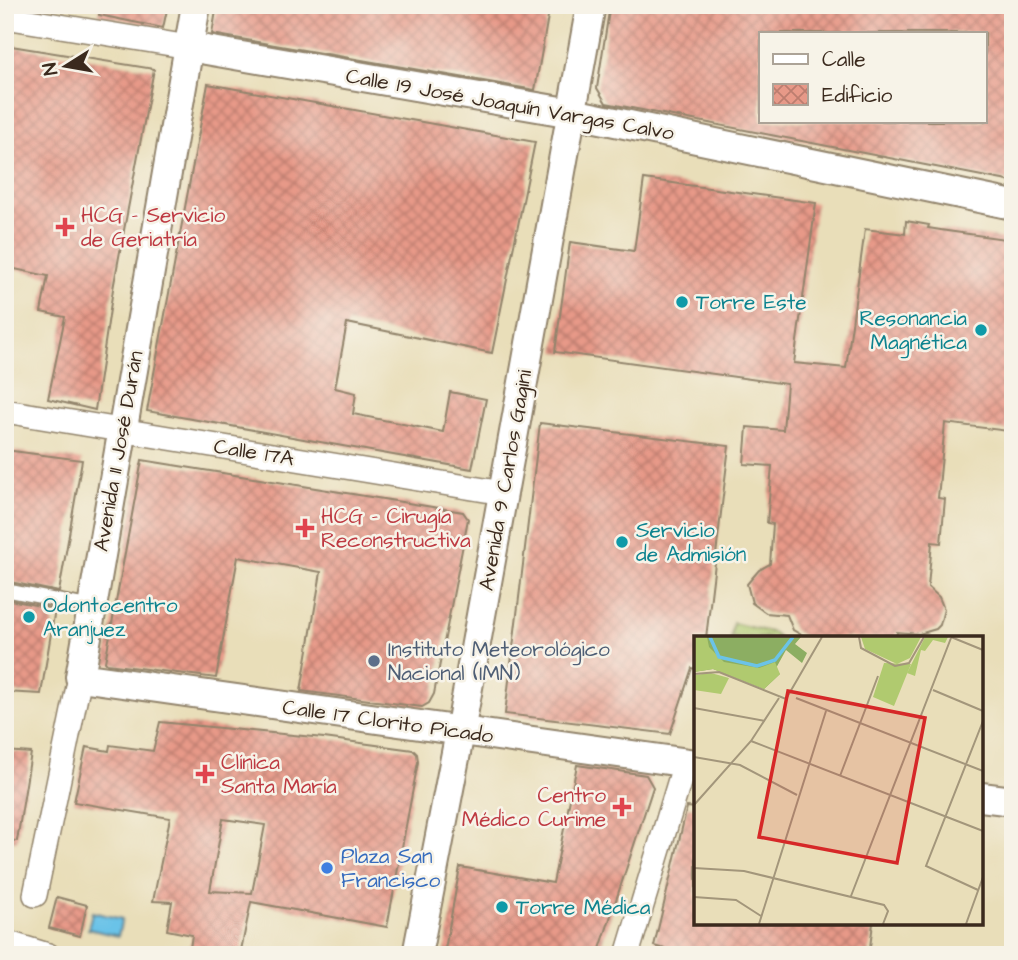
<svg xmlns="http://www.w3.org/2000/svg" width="1018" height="960" font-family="'Architects Daughter',sans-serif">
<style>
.grass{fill:url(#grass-tufts);stroke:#767a46;stroke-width:2}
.water{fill:#6bc3e8;stroke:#537683;stroke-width:2}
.building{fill:url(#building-cross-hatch);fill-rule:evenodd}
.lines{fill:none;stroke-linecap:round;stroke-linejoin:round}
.service-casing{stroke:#92846c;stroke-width:16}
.minor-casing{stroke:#92846c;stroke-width:26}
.tertiary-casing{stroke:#92846c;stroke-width:32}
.service{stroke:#fff;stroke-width:12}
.minor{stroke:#fff;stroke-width:23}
.tertiary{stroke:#fff;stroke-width:28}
.health-dot{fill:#e0444e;stroke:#f7f3e8;stroke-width:2.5}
.culture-dot{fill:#0f9aa8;stroke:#f7f3e8;stroke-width:2.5}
.service-dot{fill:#5c6f8a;stroke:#f7f3e8;stroke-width:2.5}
.shop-dot{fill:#3f7fe0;stroke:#f7f3e8;stroke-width:2.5}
.labels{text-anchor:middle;stroke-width:5;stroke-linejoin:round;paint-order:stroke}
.street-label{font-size:21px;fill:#3b2a1e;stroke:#f7f3e8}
.health-label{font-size:21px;fill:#be3a42;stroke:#f7f3e8;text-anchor:start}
.culture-label{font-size:21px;fill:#0d838f;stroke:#f7f3e8;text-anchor:start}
.service-label{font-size:21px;fill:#4e5e75;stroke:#f7f3e8;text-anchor:start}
.shop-label{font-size:21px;fill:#366cbe;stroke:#f7f3e8;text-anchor:start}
.inset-river{fill:none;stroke:#6bc3e8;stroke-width:3.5}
.inset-road{fill:none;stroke:#a3967b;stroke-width:2}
.view{fill:#d62828;fill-opacity:0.15;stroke:#d62828;stroke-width:3.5}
.inset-edge{fill:none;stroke:#3b2a1e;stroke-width:3.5}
</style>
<defs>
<pattern id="grass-tufts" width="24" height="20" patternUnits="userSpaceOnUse" patternTransform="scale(1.75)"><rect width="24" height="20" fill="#b0ca6f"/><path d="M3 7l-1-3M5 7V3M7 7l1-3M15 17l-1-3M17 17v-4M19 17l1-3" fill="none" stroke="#90a45b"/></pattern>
<pattern id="building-cross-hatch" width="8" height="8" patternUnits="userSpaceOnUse" patternTransform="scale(1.75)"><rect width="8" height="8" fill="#e79988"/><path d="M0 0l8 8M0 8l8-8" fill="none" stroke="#bc7d6f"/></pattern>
</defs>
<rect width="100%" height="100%" fill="#f7f3e8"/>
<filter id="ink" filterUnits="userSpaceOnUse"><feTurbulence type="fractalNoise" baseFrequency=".0143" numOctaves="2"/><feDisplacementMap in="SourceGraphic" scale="14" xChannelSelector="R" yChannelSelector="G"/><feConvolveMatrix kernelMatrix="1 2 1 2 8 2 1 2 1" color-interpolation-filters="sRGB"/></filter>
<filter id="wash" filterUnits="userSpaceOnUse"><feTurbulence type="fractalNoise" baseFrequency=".00686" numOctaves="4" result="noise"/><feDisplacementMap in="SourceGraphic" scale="28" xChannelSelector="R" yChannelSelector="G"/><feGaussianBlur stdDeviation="1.57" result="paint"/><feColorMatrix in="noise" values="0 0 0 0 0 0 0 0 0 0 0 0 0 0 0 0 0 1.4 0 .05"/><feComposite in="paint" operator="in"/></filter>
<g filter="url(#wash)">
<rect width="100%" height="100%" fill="#e9deb9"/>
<!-- grass -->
<path class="grass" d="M733,623L774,633L779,638H731Z"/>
<!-- water -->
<path class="water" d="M92,912L122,919L118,936L88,929Z"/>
<g id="blocks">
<!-- building -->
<g class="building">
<path d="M100,5H168L163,28L99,15Z"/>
<path d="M217,5H550L535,90L212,34Z"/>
<path d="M610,5H1013V182L606,103L597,88ZM761,33H985V121H761Z"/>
<path d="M5,45L154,69L113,289L95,410L48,399L65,317L41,312L48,276L5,267Z"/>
<path d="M208,84L535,142L492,353L347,323L335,388L356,393L353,414L443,432L450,392L486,399L472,469L147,411Z"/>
<path d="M644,179L816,203L794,363L846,368L865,229L905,234L906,221L929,225L928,228L947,231L1013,240V424H1009L1008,431L945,423L938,498L945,499L941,543L932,542L928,587L939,597L944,609L940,625L936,629L919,634L897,632L896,638H807L793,630L787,615L766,613L752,603L747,584L759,570L770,564L773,524L767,523L772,466L744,464L747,427L783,430L787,384L555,352L570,242L634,251Z"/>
<path d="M540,423L729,446L706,638H696V669L692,668L670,734L505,714Z"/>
<path d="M5,450L82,460L59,592L5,581Z"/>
<path d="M142,460L463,512L468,519L434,694L429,703L422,707L301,691L321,572L238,557L216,678L107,664L105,662Z"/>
<path d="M5,599L55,609L41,694L5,692Z"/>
<path d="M160,722L324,738L413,750L417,754L418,762L387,927L251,902L240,955H189L192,935L167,930L172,902L153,901L170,818L74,802L86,747L109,751L110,745L153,751ZM223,819L265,825L252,893L210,891Z"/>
<path d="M5,751L31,753L17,841L5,840Z"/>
<path d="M577,765L646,775L653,787L598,955H444L460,867L553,883Z"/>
<path d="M687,807L696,808V923H873L869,955H686L654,946Z"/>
<path d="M57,897L87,905L80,936L49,928Z"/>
</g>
</g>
</g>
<g filter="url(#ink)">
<use href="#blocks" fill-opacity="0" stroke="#92846c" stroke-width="2"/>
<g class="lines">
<defs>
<path id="service" d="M5,590L92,607"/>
<g id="minor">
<path d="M5,17L189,47"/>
<path d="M5,411L503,493"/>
<path d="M35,895L80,677"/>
<path d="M5,942L48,955"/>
<path d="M627,955L685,763"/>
</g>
<g id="tertiary">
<path d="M196,5L80,677L696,764"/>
<path d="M189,47L572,113L1013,205"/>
<path d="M981,797L1013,801"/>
<path d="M417,955L460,732L591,5"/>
</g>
</defs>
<!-- service casing -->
<use href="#service" class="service-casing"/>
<!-- minor casing -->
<use href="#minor" class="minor-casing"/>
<!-- tertiary casing -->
<use href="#tertiary" class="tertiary-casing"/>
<!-- service -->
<use href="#service" class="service"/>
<!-- minor -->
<use href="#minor" class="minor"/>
<!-- tertiary -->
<use href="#tertiary" class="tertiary"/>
</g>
</g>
<!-- markers -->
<g class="health-dot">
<path d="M61.5 216.5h7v7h7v7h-7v7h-7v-7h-7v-7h7z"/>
<path d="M301.5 517.5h7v7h7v7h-7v7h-7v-7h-7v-7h7z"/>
<path d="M201.5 763.5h7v7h7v7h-7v7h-7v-7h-7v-7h7z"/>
<path d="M618.5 796.5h7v7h7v7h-7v7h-7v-7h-7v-7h7z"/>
</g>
<g class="culture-dot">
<circle cx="682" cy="302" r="7"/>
<circle cx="981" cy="330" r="7"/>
<circle cx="622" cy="542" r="7"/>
<circle cx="29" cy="617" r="7"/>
<circle cx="502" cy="907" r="7"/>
</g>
<circle class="service-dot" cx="374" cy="661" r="7"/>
<circle class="shop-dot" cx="327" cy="868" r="7"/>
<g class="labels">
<!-- street labels -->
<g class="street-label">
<text transform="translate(510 104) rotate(10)" y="7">Calle 19 José Joaquín Vargas Calvo</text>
<text transform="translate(118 451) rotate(-80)" y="7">Avenida 11 José Durán</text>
<text transform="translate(254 452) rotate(9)" y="7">Calle 17A</text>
<text transform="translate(505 480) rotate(-80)" y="7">Avenida 9 Carlos Gagini</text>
<text transform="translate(388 721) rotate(8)" y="7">Calle 17 Clorito Picado</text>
</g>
<!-- health labels -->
<g class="health-label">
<text x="81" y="222">HCG - Servicio<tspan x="81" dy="24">de Geriatría</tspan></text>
<text x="321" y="523">HCG - Cirugía<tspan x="321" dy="24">Reconstructiva</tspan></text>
<text x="221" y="769">Clínica<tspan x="221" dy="24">Santa María</tspan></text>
<text x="606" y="802" text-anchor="end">Centro<tspan x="606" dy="24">Médico Curime</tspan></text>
</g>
<!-- culture labels -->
<g class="culture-label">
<text x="696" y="309">Torre Este</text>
<text x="967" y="325" text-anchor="end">Resonancia<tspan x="967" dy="24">Magnética</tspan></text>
<text x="636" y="537">Servicio<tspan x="636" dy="24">de Admisión</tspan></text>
<text x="43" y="612">Odontocentro<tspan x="43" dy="24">Aranjuez</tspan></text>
<text x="516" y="914">Torre Médica</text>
</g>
<!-- service labels -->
<g class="service-label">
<text x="388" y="656">Instituto Meteorológico<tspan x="388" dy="24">Nacional (IMN)</tspan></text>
</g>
<!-- shop labels -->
<g class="shop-label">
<text x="341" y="863">Plaza San<tspan x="341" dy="24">Francisco</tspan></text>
</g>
</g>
<!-- overview -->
<g transform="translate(694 636)">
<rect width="289" height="289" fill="#e9deb9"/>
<path d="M231,1H254L251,7L239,4L231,15L227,14L221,40L213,37ZM17,37L35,42L27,58L0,54V39Z" fill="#b0ca6f"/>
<path d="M0,1H107L101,8L113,17L108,27L92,14L81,34L86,38L70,53L19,33L0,36Z" fill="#8cae62"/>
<path d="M0,1H13L15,11L30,26L65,32L81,26L86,38L70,53L19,33L0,36Z" fill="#b0ca6f"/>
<path d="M190,27L217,28L200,70L179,61Z" fill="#b0ca6f"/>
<path d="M167,1H227L216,22L203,28L171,13Z" fill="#b0ca6f"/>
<path class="inset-river" d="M16,1L25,21L63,30L81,24L99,1"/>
<path class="inset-road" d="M165,1L167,12L201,30L215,27L230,1M257,1L289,14M0,38L25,36L92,63L128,1M239,54L289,75M102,62L289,135M0,72L71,85M57,105L289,195M0,121L46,129L103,159M146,140L184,40M0,169L57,105L85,62M0,232L50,235L190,269L194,275L189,288M284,254L232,230L289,85M157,260L257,2M0,261L42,264L67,280M65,288L132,75M272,288L289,241"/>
<path class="view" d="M94,55L231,82L203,227L65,201Z"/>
<rect width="289" height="289" class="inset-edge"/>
</g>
<!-- margin -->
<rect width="1018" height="960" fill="none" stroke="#f7f3e8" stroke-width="28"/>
<!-- legend -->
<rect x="759" y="32" width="228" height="91" fill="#f7f3e8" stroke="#aca397" stroke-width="2"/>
<rect x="773" y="54" width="35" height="10" fill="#ffffff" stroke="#aca397" stroke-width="2"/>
<text x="822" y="66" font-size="21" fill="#3b2a1e">Calle</text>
<rect x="773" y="84" width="35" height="21" fill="url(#building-cross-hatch)" stroke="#aca397" stroke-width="2"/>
<text x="822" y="102" font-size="21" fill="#3b2a1e">Edificio</text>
<!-- north arrow -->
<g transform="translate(66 66) rotate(259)" stroke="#f7f3e8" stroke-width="5" paint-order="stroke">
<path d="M0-5L12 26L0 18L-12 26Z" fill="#3b2a1e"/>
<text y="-10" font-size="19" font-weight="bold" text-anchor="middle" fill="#3b2a1e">N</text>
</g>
</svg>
